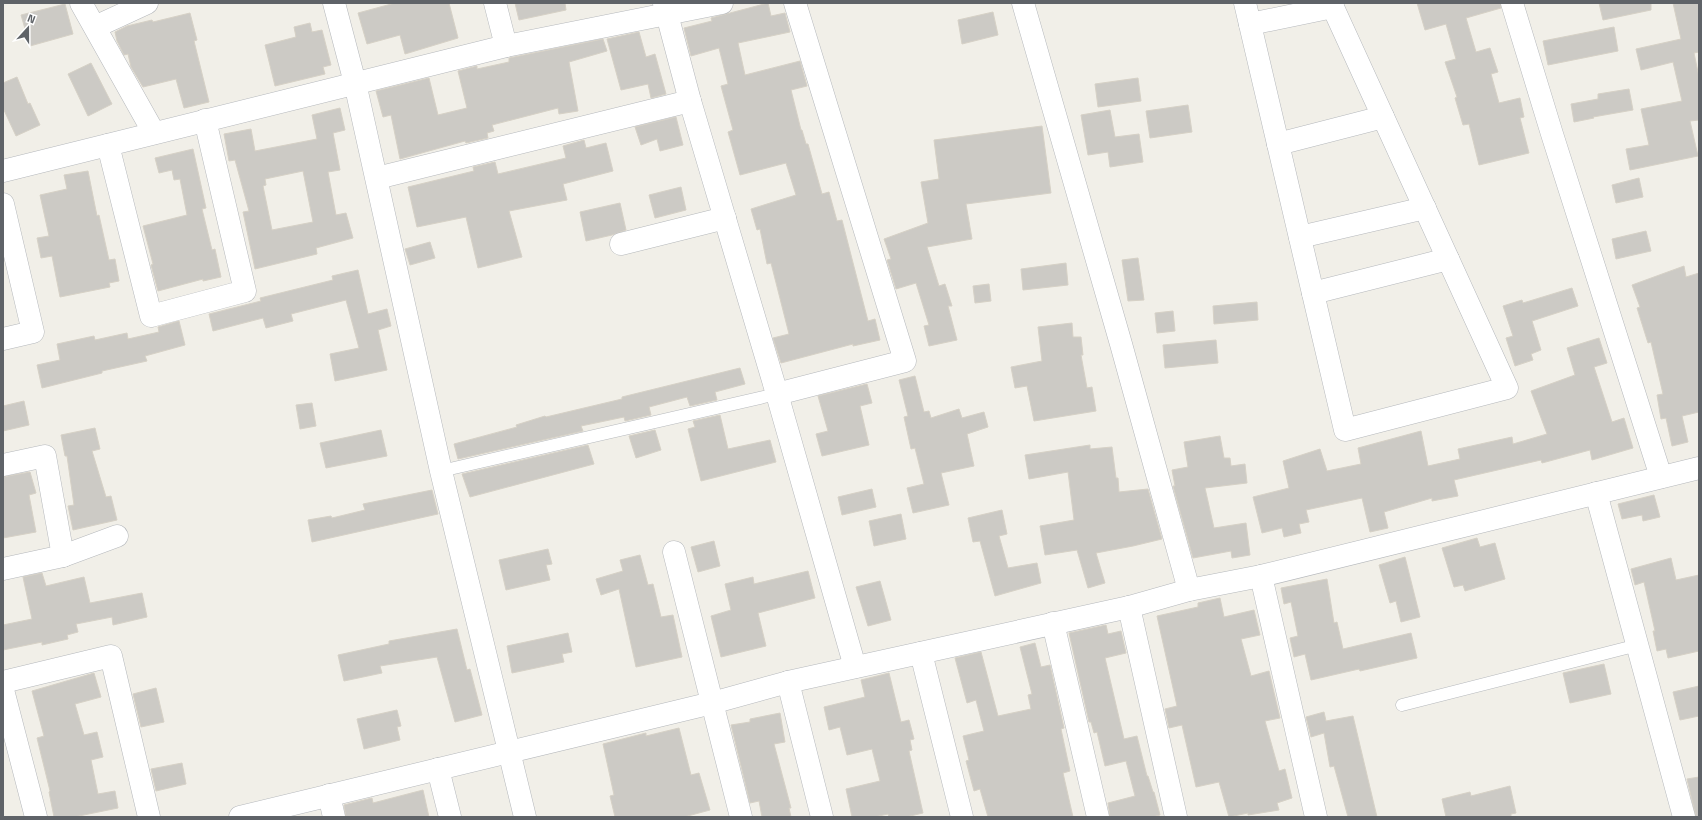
<svg xmlns="http://www.w3.org/2000/svg" width="1702" height="820" font-family="'Titillium Web',sans-serif">
<style>
.building{fill:#cccac5;stroke:#d6d1c6;fill-rule:evenodd}
.lines{fill:none;stroke-linecap:round;stroke-linejoin:round}
.service-casing{stroke:#b5b8bc;stroke-width:13}
.minor-casing{stroke:#b5b8bc;stroke-width:23}
.service{stroke:#fff;stroke-width:12}
.minor{stroke:#fff;stroke-width:22}
</style>
<rect width="100%" height="100%" fill="#f1efe8"/>
<!-- building -->
<g class="building">
<path d="M395,3H449L458,38L405,54L400,35L367,44L358,13Z"/>
<path d="M515,3H565L566,10L519,20Z"/>
<path d="M768,3L771,16L785,13L790,32L738,43L745,75L800,61L807,86L791,90L801,130H802L806,144H808L822,194L829,192L837,221L842,220L868,321L875,319L880,340L853,346V344L781,363L773,338L789,334L771,263L767,264L760,229L757,230L751,209L796,195L786,163L740,175L728,132L733,130L721,86L728,84L719,48L691,56L684,28L712,21L711,18Z"/>
<path d="M1417,3H1500L1501,8L1466,18L1476,52L1490,48L1498,72L1491,74L1499,103L1520,98L1524,117L1520,118L1529,153L1479,165L1469,124L1463,125L1455,98L1457,97L1445,62L1456,59L1446,24L1425,30Z"/>
<path d="M1599,3H1651V10L1603,20Z"/>
<path d="M1673,3H1699V52L1694,53L1699,77V120L1690,121L1698,156L1630,170L1626,149L1649,145L1641,109L1682,101L1673,62L1641,70L1636,49L1681,39Z"/>
<path d="M65,4L73,34L30,46L21,15Z"/>
<path d="M993,12L998,35L962,44L958,20Z"/>
<path d="M190,13L197,40L194,41L209,102L184,108L176,79L143,87L131,67L128,54L124,55L117,41L115,32L127,26L152,20L153,22Z"/>
<path d="M310,23L312,32L322,30L331,65L323,67L325,74L275,86L265,45L296,37L294,27Z"/>
<path d="M1614,27L1618,51L1548,65L1543,41Z"/>
<path d="M639,32L646,57L655,54L666,94L651,98L648,84L621,90L607,39Z"/>
<path d="M603,39L607,51L569,62L578,111L559,114L558,108L492,125L494,131L487,133L488,138L466,143L465,141L400,159L391,115L383,117L376,91L429,78L438,115L467,108L458,71L477,66V69L509,62V58Z"/>
<path d="M91,63L112,104L88,116L68,74Z"/>
<path d="M17,77L28,104L30,103L40,125L16,136L3,108V83Z"/>
<path d="M1138,78L1141,101L1098,107L1095,84Z"/>
<path d="M1629,89L1633,110L1593,117L1594,118L1574,122L1571,104L1598,99V94Z"/>
<path d="M1188,105L1192,132L1150,138L1146,111Z"/>
<path d="M340,108L345,130L333,133L340,170L328,172L336,215L346,213L353,238L316,248L317,254L255,269L243,212L249,211L235,160L229,161L224,134L251,129L255,151L317,139L312,115ZM303,171L313,222L272,230L263,186L266,185L265,179Z"/>
<path d="M1110,110L1115,137L1139,134L1143,162L1110,167L1108,152L1088,155L1081,115Z"/>
<path d="M676,117L683,145L660,151L657,139L641,145L635,127Z"/>
<path d="M1042,126L1051,193L966,204L972,239L927,247L939,286L945,284L952,306H948L957,340L929,346L924,326L929,325L916,283L896,289L887,260L891,259L884,239L928,223L921,182L939,179L934,140Z"/>
<path d="M584,140L586,148L606,143L613,171L563,184L567,200L509,211L522,257L478,268L466,217L417,227L408,187L474,171L473,167L495,162L498,174L566,158L563,146Z"/>
<path d="M193,149L206,208L202,209L212,250L215,249L221,277L203,281V279L158,291L151,265L153,264L143,226L187,215L180,179L174,180L172,170L159,173L155,158Z"/>
<path d="M88,171L97,216L99,215L109,260L115,259L119,281L109,283L110,287L60,297L52,256L41,258L37,238L49,236L40,195L67,189L64,175Z"/>
<path d="M1639,178L1643,197L1616,203L1612,185Z"/>
<path d="M681,187L686,210L655,218L649,195Z"/>
<path d="M620,203L626,230L612,235L586,241L580,212Z"/>
<path d="M1646,231L1651,251L1616,259L1612,239Z"/>
<path d="M430,242L435,258L410,265L405,249Z"/>
<path d="M1138,258L1144,300L1128,301L1122,260Z"/>
<path d="M1066,263L1068,285L1023,290L1021,269Z"/>
<path d="M1684,266L1686,277L1699,273V412L1682,416L1688,442L1672,446L1666,418L1661,419L1657,395L1663,394L1651,342L1648,343L1637,308L1640,307L1632,285Z"/>
<path d="M358,270L368,314L387,309L391,326L378,330L387,370L335,381L330,354L359,348L346,300L291,314L293,321L266,328L263,318L213,331L209,314L261,301L260,298L333,280L332,276Z"/>
<path d="M989,284L991,301L975,303L973,286Z"/>
<path d="M1572,288L1578,306L1532,321L1541,350L1531,354L1533,360L1515,366L1506,338L1513,336L1503,306L1522,300L1523,303Z"/>
<path d="M1257,302L1258,320L1214,324L1213,306Z"/>
<path d="M1173,311L1175,331L1157,333L1155,313Z"/>
<path d="M179,321L185,345L145,356L147,361L102,371V373L42,388L37,365L60,360L57,344L94,336L95,340L127,333L128,339L159,332L158,327Z"/>
<path d="M1072,323L1073,337H1081L1083,355H1081L1087,388L1092,387L1096,411L1034,421L1027,386L1015,388L1011,367L1042,361L1038,327Z"/>
<path d="M1599,338L1607,363L1594,367L1612,422L1624,418L1633,448L1592,460L1590,450L1542,463L1541,460L1454,480L1458,496L1432,501V498L1384,512L1388,528L1370,532L1362,498L1306,510L1309,522L1299,524L1301,533L1284,537L1282,528L1262,533L1253,497L1289,488L1283,461L1320,449L1327,471L1361,464L1358,448L1421,431L1428,466L1460,459L1458,449L1512,437L1513,444L1547,434L1531,391L1575,375L1567,348Z"/>
<path d="M1216,340L1218,363L1165,368L1163,345Z"/>
<path d="M740,368L745,384L715,392L717,400L690,406L687,397L649,407L651,415L625,421L624,417L581,426L583,431L458,459L454,444L517,427L516,425L545,416L546,417L622,399V397Z"/>
<path d="M915,376L924,412L929,411L931,418L959,409L962,418L984,412L988,427L967,434L974,466L941,473L949,505L913,513L907,488L924,484L915,448L911,449L904,417L908,416L899,380Z"/>
<path d="M867,384L872,403L860,406L869,445L822,456L816,434L828,431L818,396Z"/>
<path d="M24,401L29,425L3,431V406Z"/>
<path d="M312,403L316,426L300,429L296,405Z"/>
<path d="M720,415L728,449L770,440L776,462L701,481L688,429L695,427L693,421Z"/>
<path d="M95,428L100,449L92,451L106,497L111,496L117,520L73,530L68,506L74,505L67,456H65L61,435Z"/>
<path d="M381,430L387,456L326,468L320,443Z"/>
<path d="M655,430L661,450L636,458L629,436Z"/>
<path d="M1220,436L1224,458H1230L1231,466L1245,464L1247,483L1205,488L1214,528L1246,523L1250,555L1232,558L1231,551L1193,558L1173,486H1175L1172,470L1188,467L1184,442Z"/>
<path d="M588,445L594,464L470,497L462,474Z"/>
<path d="M1090,445V449L1112,447L1116,478H1118L1119,492L1148,489L1162,539L1133,546L1096,553L1105,583L1088,588L1077,550L1045,555L1040,526L1074,520L1068,472L1029,479L1025,455Z"/>
<path d="M30,472L36,493L29,495L36,532L3,538V477Z"/>
<path d="M872,489L876,507L842,515L838,497Z"/>
<path d="M432,490L438,514L312,542L308,520L331,516L332,518L365,510L363,504Z"/>
<path d="M1654,495L1660,517L1643,521L1642,515L1622,519L1618,504Z"/>
<path d="M1002,510L1007,534L999,536L1008,568L1037,563L1041,583L995,596L980,541L973,542L968,518Z"/>
<path d="M901,514L906,539L874,546L869,521Z"/>
<path d="M1477,538L1480,547L1495,543L1505,579L1465,591L1463,585L1454,587L1442,548Z"/>
<path d="M714,541L720,566L698,572L691,547Z"/>
<path d="M548,549L552,564L546,565L550,580L506,590L499,560Z"/>
<path d="M640,555L648,585L653,584L661,617L673,615L682,657L636,667L619,589L601,595L596,579L623,571L620,560Z"/>
<path d="M1405,557L1420,617L1401,622L1396,601L1390,603L1379,565Z"/>
<path d="M1671,558L1676,580L1699,575V651L1668,658L1666,649L1657,651L1653,631H1655L1644,582L1635,585L1631,569Z"/>
<path d="M808,571L815,598L758,613L766,646L721,657L711,616L731,610L725,584L753,577L754,584Z"/>
<path d="M42,573L46,586L84,577L90,603L142,593L147,617L113,625L112,617L76,624L78,632L67,635L68,639L42,645V642L3,650V625L32,619L23,577Z"/>
<path d="M1327,579L1334,623L1337,622L1343,649L1411,633L1417,658L1360,671L1359,669L1311,680L1305,654L1294,657L1290,638L1298,636L1291,602L1284,604L1281,588Z"/>
<path d="M880,581L891,620L868,626L856,587Z"/>
<path d="M1220,598L1224,617L1254,610L1260,635L1241,639L1251,676L1269,671L1280,718L1265,721L1279,771L1285,769L1292,798L1277,803L1279,810L1248,815V813L1229,817L1219,782L1196,787L1182,725L1169,728L1165,709L1177,706L1157,616L1198,607V603Z"/>
<path d="M1106,625L1108,634L1121,631L1126,653L1105,658L1124,739L1137,736L1147,776H1148L1153,792H1154L1160,815L1152,817H1110L1108,803L1135,796L1126,761L1105,766L1097,732L1094,733L1091,722H1089L1069,633Z"/>
<path d="M457,629L467,670L470,669L482,715L455,722L437,657L380,666L382,673L344,681L338,655L389,644V641Z"/>
<path d="M568,633L572,652L562,654L564,662L512,673L507,646Z"/>
<path d="M1035,643L1041,667L1050,665L1064,728L1061,729L1070,771L1063,773L1073,817H988L980,789L974,791L966,761L969,760L963,736L984,731L976,700L967,703L955,658L981,652L998,716L1031,709L1028,695L1032,694L1020,647Z"/>
<path d="M1604,664L1611,694L1570,703L1563,673Z"/>
<path d="M94,673L101,697L75,704L84,735L97,732L103,757L91,760L98,794L115,791L118,808L74,817H54L49,792L50,791L37,738L44,736L32,691Z"/>
<path d="M889,673L901,722L909,720L914,739L910,740L912,750L909,751L923,813L906,817H889L888,814L874,817H852L846,789L880,781L872,749L847,755L840,727L829,730L824,707L865,697L861,680Z"/>
<path d="M1699,686V716L1680,720L1673,692Z"/>
<path d="M156,688L164,722L141,727L133,694Z"/>
<path d="M397,710L401,726L397,727L400,740L364,749L357,719Z"/>
<path d="M1324,712L1326,721L1353,716L1377,817H1348L1334,766L1330,767L1324,733L1311,737L1306,717Z"/>
<path d="M780,713L785,742L774,744L791,808H789L791,817H762L759,801L750,803L731,725L750,722V719Z"/>
<path d="M679,728L691,775L699,773L710,810L684,817H615L610,796L614,795L603,744L646,733V736Z"/>
<path d="M182,763L186,784L156,791L151,769Z"/>
<path d="M1699,777V817H1696L1687,779Z"/>
<path d="M1510,786L1516,813L1511,814V817H1446L1442,799L1470,792L1471,796Z"/>
<path d="M423,790L429,817H346L344,805L372,798L373,803Z"/>
</g>
<g class="lines">
<defs>
<g id="service">
<path d="M441,471L777,394"/>
<path d="M1402,705L1638,645"/>
</g>
<g id="minor">
<path d="M81,3L154,133"/>
<path d="M334,3L355,83L441,471L525,817"/>
<path d="M495,3L506,46"/>
<path d="M664,3L690,101L777,394L855,667"/>
<path d="M1023,3L1121,344L1189,590"/>
<path d="M1245,3L1345,430L1507,388L1331,3"/>
<path d="M1512,3L1552,134L1661,477"/>
<path d="M1250,24L1333,7"/>
<path d="M95,27L147,3"/>
<path d="M1278,144L1383,117"/>
<path d="M108,145L151,316L245,291L205,120"/>
<path d="M3,171L506,46L722,3"/>
<path d="M377,178L690,101"/>
<path d="M3,204L33,332L3,339"/>
<path d="M1300,237L1425,208"/>
<path d="M621,244L725,218"/>
<path d="M1313,293L1448,259"/>
<path d="M777,394L905,361L795,3"/>
<path d="M3,465L45,456L63,556"/>
<path d="M1596,493L1684,817"/>
<path d="M674,552L741,817"/>
<path d="M3,569L63,556L117,536"/>
<path d="M1261,576L1316,817"/>
<path d="M1129,607L1176,817"/>
<path d="M1053,623L1098,817"/>
<path d="M921,653L962,817"/>
<path d="M3,682L111,656L149,817"/>
<path d="M788,682L822,817"/>
<path d="M3,690L36,817"/>
<path d="M438,769L450,817"/>
<path d="M329,795L334,817"/>
<path d="M240,817L712,703L788,682L1129,607L1189,590L1261,576L1699,468"/>
</g>
</defs>
<!-- service casing -->
<use href="#service" class="service-casing"/>
<!-- minor casing -->
<use href="#minor" class="minor-casing"/>
<!-- service -->
<use href="#service" class="service"/>
<!-- minor -->
<use href="#minor" class="minor"/>
</g>
<!-- border -->
<rect width="1702" height="820" fill="none" stroke="#5f6368" stroke-width="8"/>
<!-- north arrow -->
<g transform="translate(28 28) rotate(21)" stroke="#ffffff" stroke-width="3" paint-order="stroke">
<path d="M0-3L7 15L0 10L-7 15Z" fill="#5f6368"/>
<text y="-6" font-size="11" font-weight="bold" text-anchor="middle" fill="#5f6368">N</text>
</g>
</svg>
